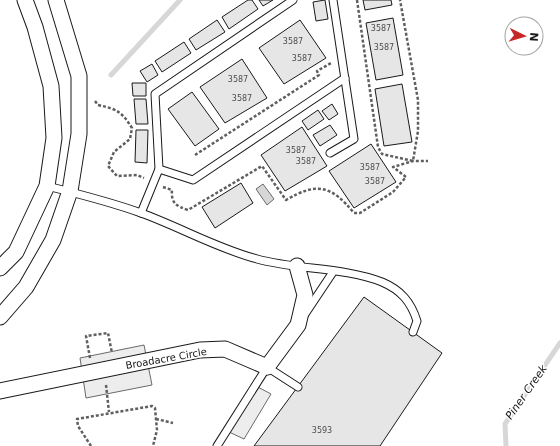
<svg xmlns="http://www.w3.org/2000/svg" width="560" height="446" font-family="'DejaVu Sans',sans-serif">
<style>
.built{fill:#ededed;stroke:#6a6a6a}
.water{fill:#d7d7d7;stroke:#6a6a6a}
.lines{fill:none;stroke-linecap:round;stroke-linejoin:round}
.stream{stroke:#d7d7d7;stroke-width:5}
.building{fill:#e6e6e6;stroke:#1a1a1a}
.service-casing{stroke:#1a1a1a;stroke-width:9}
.minor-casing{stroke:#1a1a1a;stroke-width:17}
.path{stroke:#5f5f5f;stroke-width:2.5;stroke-dasharray:3 2;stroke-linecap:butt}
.service{stroke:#fff;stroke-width:7}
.minor{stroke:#fff;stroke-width:15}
.labels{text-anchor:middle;stroke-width:3;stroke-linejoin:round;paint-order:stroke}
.number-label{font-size:8px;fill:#4d4d4d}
.street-label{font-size:10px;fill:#1a1a1a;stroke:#fff}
.water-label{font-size:11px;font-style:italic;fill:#1a1a1a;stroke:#fff}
</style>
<rect width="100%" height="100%" fill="#fff"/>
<!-- built -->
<g class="built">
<path d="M144,345L152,385L86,398L80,358Z"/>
<path d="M254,385L271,394L244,439L229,432Z"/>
</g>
<!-- water -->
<path class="water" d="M263,184L274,199L267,205L256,189Z"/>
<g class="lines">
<!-- stream -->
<g class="stream">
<path d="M111,75L180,0"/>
<path d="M506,446L505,424L560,343"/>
</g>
</g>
<!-- building -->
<g class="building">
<path d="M248,0H252L258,9L229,29L222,17Z"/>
<path d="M259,0H273L263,6Z"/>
<path d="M325,0L328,19L316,21L313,2Z"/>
<path d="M363,0H391L392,5L365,10Z"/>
<path d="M393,18L403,75L376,80L366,23Z"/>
<path d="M217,20L225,32L196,50L189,39Z"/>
<path d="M300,20L326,58L284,84L259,48Z"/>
<path d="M184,42L191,53L162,72L155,61Z"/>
<path d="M242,59L267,98L225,123L200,87Z"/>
<path d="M152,64L158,75L147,82L140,71Z"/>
<path d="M132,83H146V96H133Z"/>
<path d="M402,84L412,142L384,146L375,89Z"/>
<path d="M192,92L219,129L195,146L168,109Z"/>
<path d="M134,99H146L148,124H136Z"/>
<path d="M332,104L338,114L329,120L322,111Z"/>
<path d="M318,110L324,119L308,130L302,121Z"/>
<path d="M330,125L337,135L320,146L313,135Z"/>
<path d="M302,127L327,166L285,191L261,155Z"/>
<path d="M136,130H148L147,163L135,162Z"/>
<path d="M371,144L396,182L354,208L329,171Z"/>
<path d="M241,183L253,203L215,228L202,207Z"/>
<path d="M364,297L442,353L380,446H254Z"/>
</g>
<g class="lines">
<defs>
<g id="service">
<path d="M330,153L354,139L333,0"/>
<path d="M159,169L193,180L345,78"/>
<path d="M47,186C79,194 111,202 141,213C180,227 216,248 257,259C297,270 343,267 382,282C401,290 411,302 417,321L413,332"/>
<path d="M141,213L159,169L155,94L293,0"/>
<path d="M305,314L333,272"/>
<path d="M217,446L267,367L298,387"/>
</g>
<g id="minor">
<path d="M0,268L16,252L47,186L54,138L51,86L35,27L25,0"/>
<path d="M0,317L26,287L53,240L70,191L79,134V76L56,0"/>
<path d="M0,391L200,350L225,349L267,367L298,325L305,295L297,266"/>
</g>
</defs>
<!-- service casing -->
<use href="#service" class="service-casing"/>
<!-- minor casing -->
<use href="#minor" class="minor-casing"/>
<!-- path -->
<g class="path">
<path d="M357,0L378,147L382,154L413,161L418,131V100L400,0"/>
<path d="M95,101L98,105C117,109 122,112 132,128L130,139L114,152L108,166L117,176L137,175L144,178"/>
<path d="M195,155L319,75L317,71L331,63"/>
<path d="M163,187L172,190C171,203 176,206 188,210L262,166L286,200C317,182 331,185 354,213H360L393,192L406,177L393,167L413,161H428"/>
<path d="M90,358L86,336L108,333L112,353"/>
<path d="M106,385L109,412"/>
<path d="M156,419L173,423"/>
<path d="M91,446L78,426L77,419L152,406L155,408L157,430L153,446"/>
</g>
<!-- service -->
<use href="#service" class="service"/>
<!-- minor -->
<use href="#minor" class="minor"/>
</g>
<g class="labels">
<!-- number labels -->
<g class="number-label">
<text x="381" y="31">3587</text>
<text x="293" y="44">3587</text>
<text x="384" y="50">3587</text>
<text x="302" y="61">3587</text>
<text x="238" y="82">3587</text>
<text x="242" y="101">3587</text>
<text x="296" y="153">3587</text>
<text x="306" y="164">3587</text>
<text x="370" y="170">3587</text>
<text x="375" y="184">3587</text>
<text x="322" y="433">3593</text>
</g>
<!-- street labels -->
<g class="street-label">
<text transform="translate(166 358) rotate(-10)" y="4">Broadacre Circle</text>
</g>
<!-- water labels -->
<g class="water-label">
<text transform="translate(526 392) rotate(-55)" y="4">Piner Creek</text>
</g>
</g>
<!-- north arrow -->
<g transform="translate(524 36) rotate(95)"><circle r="19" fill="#ffffff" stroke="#a3a3a3"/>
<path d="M0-3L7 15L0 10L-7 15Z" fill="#c62828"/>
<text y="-6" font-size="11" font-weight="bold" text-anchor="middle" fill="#1a1a1a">N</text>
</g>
</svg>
